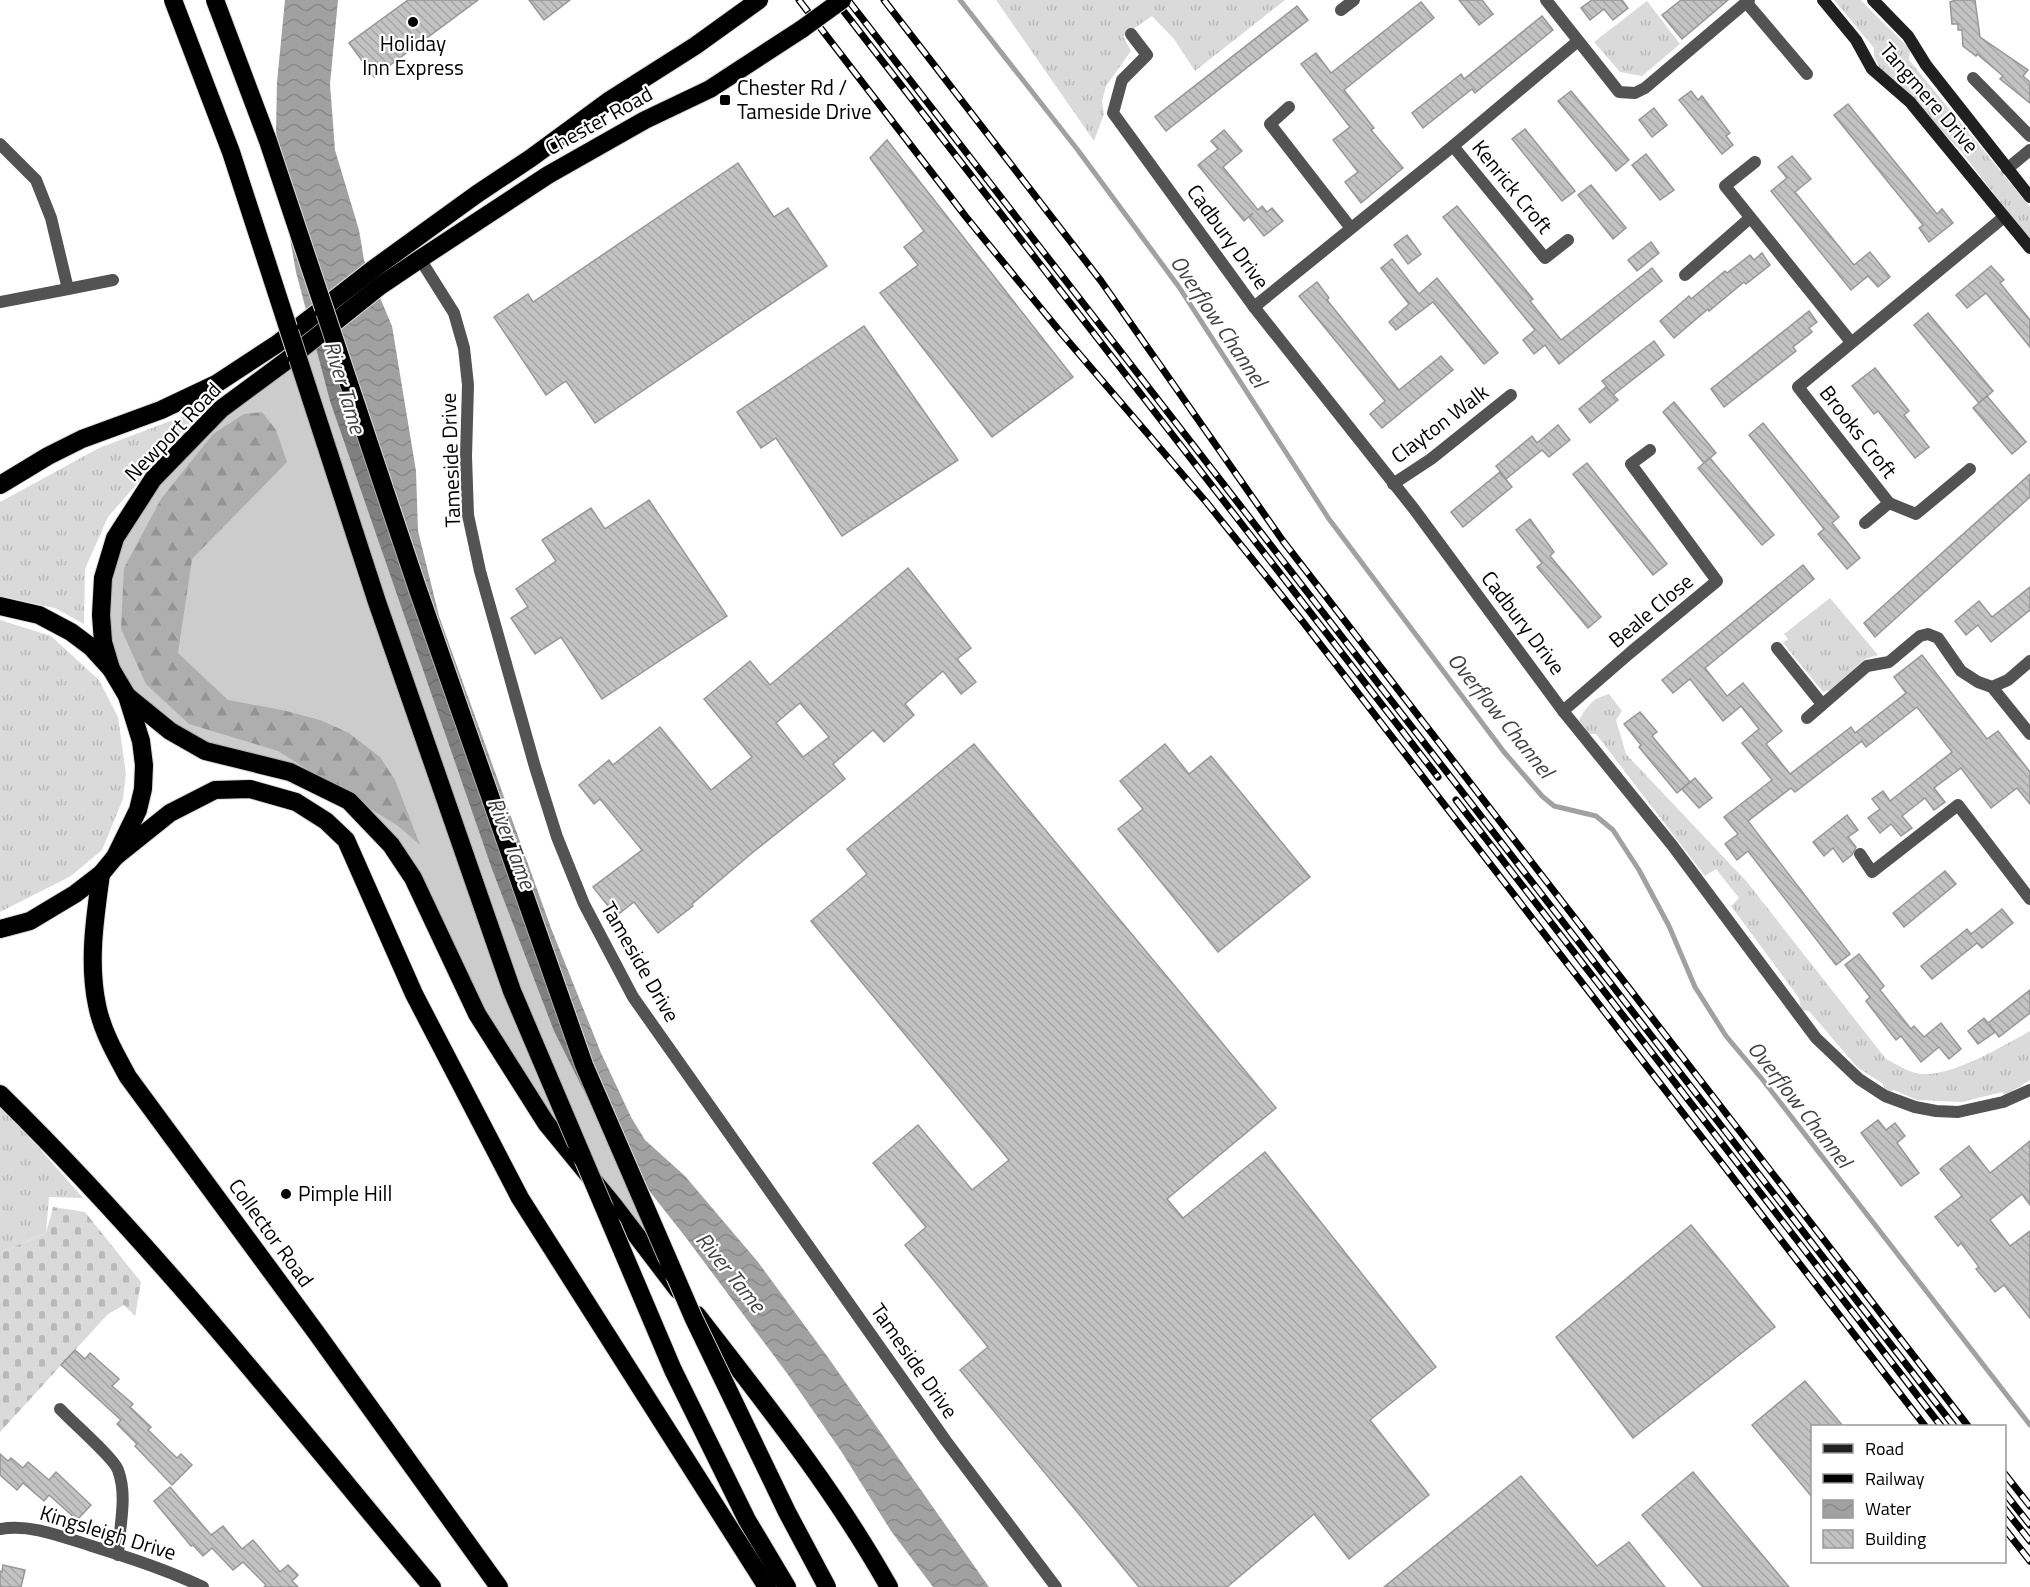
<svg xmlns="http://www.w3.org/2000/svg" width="2030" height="1587" font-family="'Titillium Web',sans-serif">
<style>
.grass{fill:url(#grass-tufts)}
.forest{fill:url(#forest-firs)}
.cemetery{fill:url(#cemetery-stones)}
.water{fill:url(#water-waves)}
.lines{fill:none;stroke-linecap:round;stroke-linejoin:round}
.stream{stroke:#a1a1a1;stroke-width:5}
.building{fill:url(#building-back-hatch);stroke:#979797;stroke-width:1.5;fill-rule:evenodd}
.highway-casing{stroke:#dbdbdb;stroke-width:20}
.street{stroke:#535353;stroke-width:12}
.secondary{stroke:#202020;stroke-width:12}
.highway{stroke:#000;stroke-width:18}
.rail-casing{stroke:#000;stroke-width:7}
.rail{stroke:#fff;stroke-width:4.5;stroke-dasharray:14;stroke-linecap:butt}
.highway-bridge-casing{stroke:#dbdbdb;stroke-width:20;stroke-linecap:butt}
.highway-bridge{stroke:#000;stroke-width:18}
.marked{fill:#000;fill-opacity:0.2;stroke:#000;stroke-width:4.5;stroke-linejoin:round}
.poi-dot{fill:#000;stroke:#fff;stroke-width:2}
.labels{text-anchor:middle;stroke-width:4.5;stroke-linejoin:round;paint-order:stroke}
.poi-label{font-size:21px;fill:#000;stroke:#fff;text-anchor:start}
.street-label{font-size:21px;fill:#000;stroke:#fff}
.water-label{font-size:22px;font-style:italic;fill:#424242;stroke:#fff}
</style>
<defs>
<pattern id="grass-tufts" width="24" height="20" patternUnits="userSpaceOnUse" patternTransform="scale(1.5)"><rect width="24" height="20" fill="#dadada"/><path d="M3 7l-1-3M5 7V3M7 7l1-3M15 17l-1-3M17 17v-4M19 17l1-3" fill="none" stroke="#b9b9b9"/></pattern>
<pattern id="forest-firs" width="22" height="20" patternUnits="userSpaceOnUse" patternTransform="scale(1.5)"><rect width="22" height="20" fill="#dadada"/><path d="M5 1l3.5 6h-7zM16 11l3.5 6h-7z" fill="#b9b9b9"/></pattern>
<pattern id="cemetery-stones" width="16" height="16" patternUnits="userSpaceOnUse" patternTransform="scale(1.5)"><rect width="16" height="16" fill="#dadada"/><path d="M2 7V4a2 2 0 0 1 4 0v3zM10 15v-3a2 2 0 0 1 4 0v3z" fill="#b9b9b9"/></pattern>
<pattern id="water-waves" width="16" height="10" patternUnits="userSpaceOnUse" patternTransform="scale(1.5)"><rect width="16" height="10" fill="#a1a1a1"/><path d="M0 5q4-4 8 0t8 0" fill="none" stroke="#898989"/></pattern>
<pattern id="building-back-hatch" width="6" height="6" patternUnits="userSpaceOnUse" patternTransform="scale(1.5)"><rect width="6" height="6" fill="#c3c3c3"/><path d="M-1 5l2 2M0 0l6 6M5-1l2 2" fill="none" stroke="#a6a6a6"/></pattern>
</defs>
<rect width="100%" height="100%" fill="#fff"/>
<!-- grass -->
<g class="grass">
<path d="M996,0H1285L1195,71L1174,39L1152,16L1123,36L1131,51L1106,86L1102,102L1104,114L1094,141Z"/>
<path d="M1834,0H1861C1877,18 1895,32 1910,50L1909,60L2030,207V240L1960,150L1880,69L1874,56V48Z"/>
<path d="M1647,1L1680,44L1642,76L1620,72L1594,42Z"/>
<path d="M202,409L108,517L85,569L84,624L55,608L0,596V502L99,448Z"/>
<path d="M1830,598L1878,655L1865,659L1830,690L1823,692L1783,643L1788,639L1784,634Z"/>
<path d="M0,620L51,636L99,680L118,717L126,774L123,799L102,850L71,876L0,912Z"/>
<path d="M1609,694L1622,711L1616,720L1626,754L1747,882L1886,1059C1898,1065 1912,1075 1926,1074C1956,1074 2003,1046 2030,1031V1080L2006,1095L2002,1092L1962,1102L1917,1100L1894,1090L1886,1093L1883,1084L1857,1067L1809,1011L1801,1010L1799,998L1731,906L1739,898L1716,869L1705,876L1596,734H1589L1579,720C1587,706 1593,698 1609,694Z"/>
<path d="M0,1107L10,1115L83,1198L49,1197L46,1233L0,1253Z"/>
</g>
<!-- forest -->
<path class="forest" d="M262,412L276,430L287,462L192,559L178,653L228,700L282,710L320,720L349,733L380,757L395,780L420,845L398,826L278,751L189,724L146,684L121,629L124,568L161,499L213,434L244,414Z"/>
<!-- cemetery -->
<path class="cemetery" d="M53,1207L85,1212L141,1282L135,1316L124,1305L108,1314L0,1432V1253L46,1233Z"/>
<!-- water -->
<path class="water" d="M285,0H338L330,84L335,150L359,230L364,260L392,326L416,471L418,531L439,616L551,928L601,1053L631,1117L645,1140L685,1176L758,1262L827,1356L989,1587H933L891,1531L841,1451L789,1376L687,1239L607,1137L554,1031L492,869L330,401L296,272L284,205L276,131L277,82Z"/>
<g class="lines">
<!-- stream -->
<path class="stream" d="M960,0L1077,149L1179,287L1329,519L1504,752L1542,796L1554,806L1596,816L1613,830L1639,870L1669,926L1695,987L1726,1036L1762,1079L2030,1425"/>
</g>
<!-- building -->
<g class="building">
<path d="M408,0H478L374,77L349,43Z"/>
<path d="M529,0H570L544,20Z"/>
<path d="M1459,0H1482L1493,14L1479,25Z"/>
<path d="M1592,0H1622L1628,8L1613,20L1604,9L1590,20L1581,8Z"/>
<path d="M1681,0H1728L1682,39L1662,15Z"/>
<path d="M1955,0H1975L1980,37L2028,70L2023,76L2030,82V103L2000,79L2003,76L1977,54L1976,56L1963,46L1962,30H1958V24H1952L1950,2Z"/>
<path d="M1421,2L1434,18L1344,90L1374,128L1371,130L1403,168L1361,203L1345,182L1358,172L1333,140L1350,127L1301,64L1316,53L1331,73Z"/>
<path d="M1297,6L1308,20L1166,131L1155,117Z"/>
<path d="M1542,16L1553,30L1475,93L1472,89L1423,128L1412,113L1461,74L1464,79Z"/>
<path d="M1571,91L1629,160L1616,171L1558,101Z"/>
<path d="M1691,91L1698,100L1702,96L1730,133L1726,136L1733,145L1722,154L1679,100Z"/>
<path d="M1848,104L1937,214L1942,209L1953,223L1929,242L1919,228L1923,225L1834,115Z"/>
<path d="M1654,108L1667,125L1652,137L1639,120Z"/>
<path d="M1525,129L1575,191L1562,201L1512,139Z"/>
<path d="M1224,130L1242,151L1223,167L1258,210L1262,206L1267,212L1272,208L1283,221L1264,236L1249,217L1253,213L1244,221L1198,165L1218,149L1211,141Z"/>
<path d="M887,140L1073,377L992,437L880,293L918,265L904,247L924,231L870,158Z"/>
<path d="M1646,154L1674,190L1660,200L1632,165Z"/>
<path d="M1792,156L1811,179L1795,192L1854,265L1870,252L1890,277L1878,287L1868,276L1851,290L1771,191L1787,178L1778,167Z"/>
<path d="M738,163L774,217L788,208L827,266L595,423L566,381L546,395L494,317L528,294L533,302Z"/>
<path d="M1591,185L1626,228L1613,239L1578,195Z"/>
<path d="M1457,206L1533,299L1530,301L1561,340L1652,268L1662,281L1559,364L1545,345L1534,354L1523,340L1535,330L1443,217Z"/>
<path d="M1407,235L1421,254L1408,264L1394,245Z"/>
<path d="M1651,242L1659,253L1637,271L1628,260Z"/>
<path d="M1762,253L1770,265L1746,284L1744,282L1709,311L1708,309L1674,338L1660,321L1689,296L1691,299L1725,271L1727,273L1750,255L1754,260Z"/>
<path d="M1392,259L1419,294L1437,278L1498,353L1484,364L1433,302L1396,330L1389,322L1409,304L1381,268Z"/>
<path d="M1991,266L2004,280L2000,283L2030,320V347L1986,293L1967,308L1956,295Z"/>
<path d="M1317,282L1329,298L1327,300L1399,390L1441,356L1453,370L1382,428L1370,414L1385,401L1299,296Z"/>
<path d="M1809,311L1817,322L1809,328L1812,332L1793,347L1796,351L1724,407L1711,389Z"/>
<path d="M1928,313L1993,391L1979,403L1914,325Z"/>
<path d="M864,326L958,460L842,536L776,438L761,448L737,412Z"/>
<path d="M1654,341L1664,355L1613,395L1602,381Z"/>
<path d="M1875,368L1909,411L1904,415L1929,447L1915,458L1878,411L1874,414L1852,386Z"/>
<path d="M1606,387L1618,400L1590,423L1579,409Z"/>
<path d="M1987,396L2026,442L2012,454L1973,408Z"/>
<path d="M1674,402L1716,453L1704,463L1663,412Z"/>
<path d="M1763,423L1839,517L1832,523L1860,558L1847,569L1818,534L1824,529L1749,435Z"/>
<path d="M1558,425L1570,440L1549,457L1542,450L1506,479L1496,466L1532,436L1537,443Z"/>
<path d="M1710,458L1774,535L1762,545L1698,468Z"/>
<path d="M1587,463L1667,564L1653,575L1573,474Z"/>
<path d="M1500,472L1512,487L1463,527L1451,512Z"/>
<path d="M2030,474V497L1875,637L1864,623Z"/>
<path d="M649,500L727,616L602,699L561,637L535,654L511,618L528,607L516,589L556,561L542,540L591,508L605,529Z"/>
<path d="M1530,519L1554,552L1550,556L1601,617L1588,628L1537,567L1542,563L1516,530Z"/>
<path d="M1803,565L1814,579L1705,668L1727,696L1743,683L1782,731L1766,744L1790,774L1851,727L1855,733L1906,693L1894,677L1922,655L1987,739L1998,731L2030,772V804L2017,788L1991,808L1961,768L1934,788L1945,802L1934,810L1925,798L1902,816L1912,828L1901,836L1891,824L1880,833L1868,818L1880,809L1872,799L1883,791L1890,801L1952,752L1917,707L1866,747L1861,740L1862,741L1795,792L1791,788L1748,821L1850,954L1836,965L1748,851L1737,860L1725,844L1738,834L1724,817L1772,780L1742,743L1759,729L1741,706L1723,721L1690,679L1673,693L1662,680Z"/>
<path d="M908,568L971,648L957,659L976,682L961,694L943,671L905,704L914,715L884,742L873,730L833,764L845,779L752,853L692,904L693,906L658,933L634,902L616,916L593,887L642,850L600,799L594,804L579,785L609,760L613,765L660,727L711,790L752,757L704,699L750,661L770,685ZM800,703L829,737L803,757L776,723Z"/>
<path d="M2030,587V610L1991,642L1978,625L1966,635L1955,621L1979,601L1992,617Z"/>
<path d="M1640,712L1657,732L1652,736L1690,782L1677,793L1639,747L1641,745L1624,724Z"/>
<path d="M974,744L1276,1108L1167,1199L1183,1218L1265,1152L1436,1367L1370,1420L1429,1495L1349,1559L1314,1514L1227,1587H1139L960,1370L988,1347L905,1245L926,1227L873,1163L918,1125L972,1190L1009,1160L811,921L867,874L847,849Z"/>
<path d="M1165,744L1189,774L1211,756L1310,877L1218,952L1118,829L1143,809L1120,781Z"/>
<path d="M1695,778L1712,798L1699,808L1682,789Z"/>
<path d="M1847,815L1858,830L1848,837L1856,847L1852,855L1843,862L1833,848L1824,856L1813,842Z"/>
<path d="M1945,871L1956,884L1904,927L1893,913Z"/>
<path d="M2002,909L2013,923L1982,948L1977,943L1932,979L1921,966L1967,929L1971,934Z"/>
<path d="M1859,954L1884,986L1880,990L1911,1029L1914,1026L1924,1037L1941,1023L1961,1049L1949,1059L1939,1047L1921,1062L1901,1036L1896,1040L1866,1001L1870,997L1845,965Z"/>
<path d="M2030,990V1013L1999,1037L1989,1024L1995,1032L1978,1044L1968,1031L1984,1018L1988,1023Z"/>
<path d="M1878,1120L1886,1130L1895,1123L1905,1136L1897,1143L1919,1173L1901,1186L1861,1133Z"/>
<path d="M2030,1141V1205L2022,1194L1990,1220L2010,1246L2030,1231V1318L2004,1285L1995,1292L1976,1269L1979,1267L1961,1243L1958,1246L1935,1217L1962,1196L1940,1169L1969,1146L1990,1173Z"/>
<path d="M1691,1225L1775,1327L1633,1438L1556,1337Z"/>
<path d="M75,1350L85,1359L90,1353L119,1379L112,1386L133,1404L130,1407L151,1427L148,1430L177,1458L181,1454L192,1465L172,1485L135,1446L137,1444L117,1424L121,1420L61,1365Z"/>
<path d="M1805,1381L1843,1426H1812V1497L1752,1425Z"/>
<path d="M0,1454L8,1461L11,1458L23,1468L28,1462L49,1480L56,1472L91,1505L77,1520L49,1495L44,1501L23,1483L17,1490L0,1475Z"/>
<path d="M1693,1472L1789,1587H1703L1642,1515Z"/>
<path d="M1521,1476L1597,1566L1629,1542L1665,1587H1384Z"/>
<path d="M170,1487L211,1535L223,1526L242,1549L253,1540L280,1572L288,1565L298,1575L292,1581L298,1587H264L266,1585L243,1562L233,1570L212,1548L203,1556L193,1545L191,1546L154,1501Z"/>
<path d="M3,1565L25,1570L21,1587H0V1571L2,1572Z"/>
</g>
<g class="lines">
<defs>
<g id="highway">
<path d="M0,485L48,456L82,439L161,410L216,384L277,344L372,270L477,194L531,158L610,100L695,46L759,0"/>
<path d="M0,606L39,615L71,632L91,647L111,669L127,696L141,741L144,765L143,789L138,810L115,857L101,874L75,894L30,921L0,929"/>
<path d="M111,669L103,642L101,615L103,578L115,538L153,479L221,409L290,358L380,286L420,259L548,175L645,120L710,89L802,29"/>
<path d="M127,696L170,731L205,751L290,772L349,801L391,845L413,878L477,1014L546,1123L614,1206L678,1290"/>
<path d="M115,857L170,813L215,790L250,789L296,802L326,821L346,840L414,994L520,1198L767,1587"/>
<path d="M101,874C95,917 88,962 97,1005C102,1031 116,1055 128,1077L315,1331L499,1587"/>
<path d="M0,1094C156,1247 292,1419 432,1587"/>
<path d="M697,1315C765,1403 834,1489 889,1587"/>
<path d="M673,1370L747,1520L787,1587"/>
</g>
</defs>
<!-- highway casing -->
<use href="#highway" class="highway-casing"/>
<!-- street -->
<g class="street">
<path d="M1546,0L1619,92L1635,93L1645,88L1749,0"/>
<path d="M1746,2L1807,74"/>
<path d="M1341,10L1354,0"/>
<path d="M1131,34L1147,55L1122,80L1113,113L1254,307L1414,509L1563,711L1672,845L1816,1038L1859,1079L1885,1096L1915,1107L1936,1111L1958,1112L2003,1102L2030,1090"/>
<path d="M1973,78L2030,136"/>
<path d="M1289,107L1270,124L1350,227"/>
<path d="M0,144L36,180L51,218L68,289L113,280"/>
<path d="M1453,146L1545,258L1568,240"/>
<path d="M1755,162L1725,186L1851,342"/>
<path d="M2007,169L2030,150"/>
<path d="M420,259L454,313L464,348L468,385L466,456L468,515L480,571L535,767L557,837L584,904L633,997L946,1441L1056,1587"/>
<path d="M1685,275L1750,218"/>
<path d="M0,302L68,289"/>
<path d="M1254,307L1453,146L1578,41"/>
<path d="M1393,484L1431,459L1511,395"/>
<path d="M1889,503L1916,514L1970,469"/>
<path d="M1865,523L1889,503L1798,387L2004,217"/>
<path d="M1777,648L1822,704"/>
<path d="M1992,687L2008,680L2030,661"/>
<path d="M1563,711L1631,652L1717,581L1631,464L1650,450"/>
<path d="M1807,718L1867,666L1889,662L1920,636L1928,634L1938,638L1961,671L1978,682L1992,687L2030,734"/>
<path d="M1860,854L1872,872L1958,805L2030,899"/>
<path d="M60,1409C71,1421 114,1458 118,1470C128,1497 119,1527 118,1555"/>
<path d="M0,1529C31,1523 65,1538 95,1547C133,1559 167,1570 203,1587"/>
</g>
<!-- secondary -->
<g class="secondary">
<path d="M1823,0L1856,40L1872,69L1910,102L2030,248"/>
<path d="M1873,0L1908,36L1926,65L2030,197"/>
</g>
<!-- highway -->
<use href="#highway" class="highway"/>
<defs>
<g id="rail">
<path d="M799,0L966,217L1062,334L1207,503L1303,622L1925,1426"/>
<path d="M835,0L1438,777"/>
<path d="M848,0L1954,1426"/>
<path d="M884,0L1101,281L1283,541L1968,1426"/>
<path d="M1456,800L1941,1426"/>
<path d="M2004,1473L2030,1506"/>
<path d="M2004,1492L2030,1525"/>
<path d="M2004,1508L2030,1541"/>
<path d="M2004,1528L2030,1561"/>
</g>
</defs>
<!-- rail casing -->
<use href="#rail" class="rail-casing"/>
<!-- rail -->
<use href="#rail" class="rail"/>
<defs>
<g id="highway-bridge">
<path d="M173,0L231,152L377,602L512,991L673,1370"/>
<path d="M215,0L268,141L417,587L584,1065L693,1317L787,1512L827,1587"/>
<path d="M802,29L842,0"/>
</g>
</defs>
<!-- highway-bridge casing -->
<use href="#highway-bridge" class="highway-bridge-casing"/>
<!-- highway-bridge -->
<use href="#highway-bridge" class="highway-bridge"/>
</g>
<!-- marked area -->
<path class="marked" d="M324,307L584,1065L687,1302L546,1123L477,1014L413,878L391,845L349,801L290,772L205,751L170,731L127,696L111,669L103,642V578L115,538L153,479L221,409L297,353L290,333Z"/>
<!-- markers -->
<g class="poi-dot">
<circle cx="413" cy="22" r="6"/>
<rect x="719" y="94" width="12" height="12" rx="3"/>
<circle cx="286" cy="1194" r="6"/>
</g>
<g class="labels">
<!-- poi labels -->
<g class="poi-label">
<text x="413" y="51" text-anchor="middle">Holiday<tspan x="413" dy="24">Inn Express</tspan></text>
<text x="737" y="95">Chester Rd /<tspan x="737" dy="24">Tameside Drive</tspan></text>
<text x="298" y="1201">Pimple Hill</text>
</g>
<!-- street labels -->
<g class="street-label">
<text transform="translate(1929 98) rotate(49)" y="7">Tangmere Drive</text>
<text transform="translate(599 121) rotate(-29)" y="7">Chester Road</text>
<text transform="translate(1512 187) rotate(51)" y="7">Kenrick Croft</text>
<text transform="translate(1228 237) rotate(54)" y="7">Cadbury Drive</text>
<text transform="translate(1440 424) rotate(-37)" y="7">Clayton Walk</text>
<text transform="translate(173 432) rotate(-46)" y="7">Newport Road</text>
<text transform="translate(1858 432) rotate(52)" y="7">Brooks Croft</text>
<text transform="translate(451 460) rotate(-92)" y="7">Tameside Drive</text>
<text transform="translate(1651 611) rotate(-40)" y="7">Beale Close</text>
<text transform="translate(1523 623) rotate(53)" y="7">Cadbury Drive</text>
<text transform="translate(640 962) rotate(60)" y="7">Tameside Drive</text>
<text transform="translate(271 1233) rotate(54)" y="7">Collector Road</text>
<text transform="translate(914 1361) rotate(55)" y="7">Tameside Drive</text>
<text transform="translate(108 1533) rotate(17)" y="7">Kingsleigh Drive</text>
</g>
<!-- water labels -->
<g class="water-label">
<text transform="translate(1219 321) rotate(56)" y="8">Overflow Channel</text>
<text transform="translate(345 387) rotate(73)" y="8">River Tame</text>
<text transform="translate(1501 715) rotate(51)" y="8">Overflow Channel</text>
<text transform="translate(512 843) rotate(69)" y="8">River Tame</text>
<text transform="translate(1800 1104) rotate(52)" y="8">Overflow Channel</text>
<text transform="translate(731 1272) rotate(51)" y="8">River Tame</text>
</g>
</g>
<!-- legend -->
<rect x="1811" y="1425" width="195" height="138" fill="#ffffff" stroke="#999999" stroke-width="1.5"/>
<rect x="1823" y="1444" width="30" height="9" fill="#202020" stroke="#999999" stroke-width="1.5"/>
<text x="1865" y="1455" font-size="18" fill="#000000">Road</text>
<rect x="1823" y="1474" width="30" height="9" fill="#000000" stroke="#999999" stroke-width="1.5"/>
<text x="1865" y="1485" font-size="18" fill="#000000">Railway</text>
<rect x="1823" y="1500" width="30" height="18" fill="url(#water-waves)" stroke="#999999" stroke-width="1.5"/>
<text x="1865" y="1515" font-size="18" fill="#000000">Water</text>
<rect x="1823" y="1530" width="30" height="18" fill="url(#building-back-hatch)" stroke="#999999" stroke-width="1.5"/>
<text x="1865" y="1545" font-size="18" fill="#000000">Building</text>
</svg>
